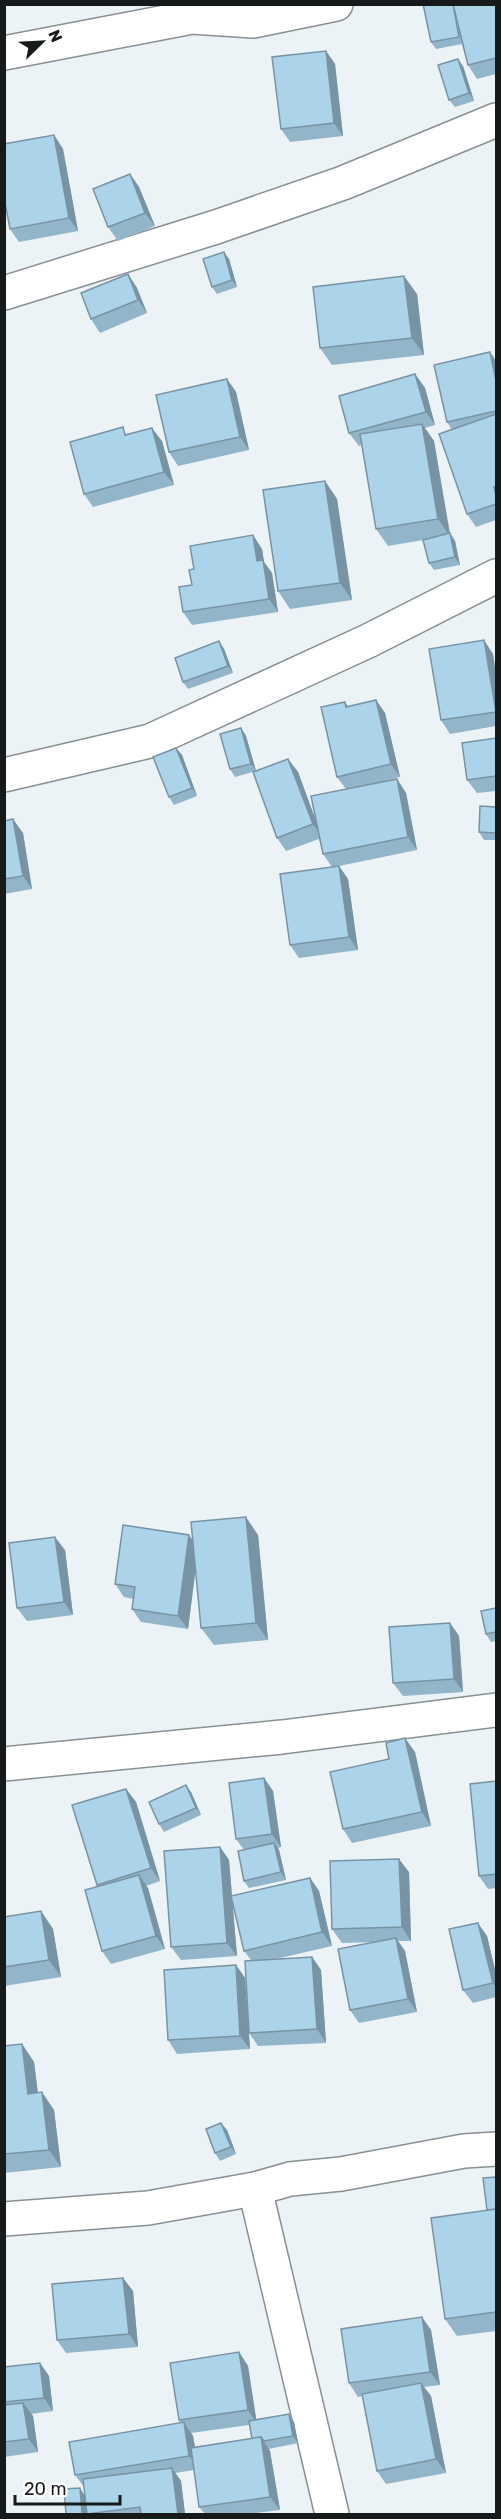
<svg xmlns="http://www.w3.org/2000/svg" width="501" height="2519" font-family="Rubik,sans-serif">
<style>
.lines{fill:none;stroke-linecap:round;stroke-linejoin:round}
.street-casing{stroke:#899093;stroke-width:36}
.street{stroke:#fff;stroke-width:33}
.wall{fill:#93b5c9;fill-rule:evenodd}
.shaded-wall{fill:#7894a4}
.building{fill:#abd3ea;stroke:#7894a4;stroke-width:1.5}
</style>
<rect width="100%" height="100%" fill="#ecf3f7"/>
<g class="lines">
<defs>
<g id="street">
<path d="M4,53L192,17L253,21L336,4"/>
<path d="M4,293L216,227L343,183L496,120"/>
<path d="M4,775L150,741L368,641L496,576"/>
<path d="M4,1764L282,1737L496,1710"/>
<path d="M255,2189L332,2514"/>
<path d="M4,2219L148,2208L255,2189L290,2179L341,2174L464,2151L496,2149"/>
</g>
</defs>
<!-- street casing -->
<use href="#street" class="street-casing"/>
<!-- street -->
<use href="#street" class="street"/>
</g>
<!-- wall -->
<g class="wall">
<path d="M496,4V74L477,79L468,65L462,44L436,49L431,42Z"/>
<path d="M326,51L335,64L343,136L290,142L281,129Z"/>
<path d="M463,66L474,101L455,107L449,100Z"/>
<path d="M54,135L63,149L78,231L19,242L10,229Z"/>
<path d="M130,174L139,187L155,226L118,241L108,227Z"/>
<path d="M229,259L237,287L217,294L212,287Z"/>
<path d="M128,274L137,288L147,313L100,333L91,319Z"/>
<path d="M417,294L424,355L332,365L320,348Z"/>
<path d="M490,352L496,361V520L476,527L467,514L452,430L447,422Z"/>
<path d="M415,374L425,388L435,425L425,428L434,441L450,533L455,541L460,565L434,570L429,563L423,540L388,546L376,529L362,445L359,446L349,433Z"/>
<path d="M227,379L236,392L249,450L178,466L169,452Z"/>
<path d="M128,434L162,441L174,485L93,507L84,494Z"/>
<path d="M325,481L337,499L352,600L290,609L278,591Z"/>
<path d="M262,549L264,562L272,573L278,612L192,625L183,612L192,585L194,569Z"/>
<path d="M219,641L224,649L233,673L188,689L183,682Z"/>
<path d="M493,654L496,674V726L450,734L441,720Z"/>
<path d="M376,700L385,713L400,777L368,785L397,779L406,793L417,850L339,866L348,879L358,950L299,958L290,945L332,867L323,854L319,839L286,851L277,838L256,771L235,777L230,769L241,728L246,736L256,771L288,759L298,772L315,819L346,789L337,777L345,702L348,706Z"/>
<path d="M496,738V791L477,793L467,780Z"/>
<path d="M176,748L182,755L197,796L174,805L169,797Z"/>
<path d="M496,807V840H484L479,832Z"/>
<path d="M4,821L23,833L32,889L4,894Z"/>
<path d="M258,1535L268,1640L214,1645L201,1628L196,1568L188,1629L141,1622L132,1609L134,1599L124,1597L115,1584L193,1541Z"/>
<path d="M65,1550L73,1615L27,1621L17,1608Z"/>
<path d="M496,1608V1641L491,1642L486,1634Z"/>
<path d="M450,1623L459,1636L463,1692L403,1696L393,1683Z"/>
<path d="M415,1752L431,1826L352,1843L343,1829L389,1759Z"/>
<path d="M264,1778L273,1791L281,1847L278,1848L279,1850L286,1880L249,1888L244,1881V1850L236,1839Z"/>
<path d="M496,1781V1888L488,1889L479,1876Z"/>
<path d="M126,1789L136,1802L160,1881L146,1886L148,1888L165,1949L111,1964L102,1951L98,1886L97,1885Z"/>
<path d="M191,1792L201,1815L164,1832L159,1824Z"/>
<path d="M220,1847L229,1860L232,1896L310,1878L319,1891L332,1946L276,1959L312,1957L321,1970L326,2043L258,2046L249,2033L251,1960L244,1951L232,1899L237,1956L181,1960L171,1947Z"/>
<path d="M409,1872L411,1941H398L405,1951L417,2012L359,2023L350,2010L376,1942L342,1943L332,1929Z"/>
<path d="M41,1911L53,1929L61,1977L4,1986V1917Z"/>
<path d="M487,1936L496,1974V1997L473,2003L463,1990Z"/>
<path d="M236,1965L245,1978L250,2049L177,2054L168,2040Z"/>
<path d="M22,2044L34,2062L38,2093L54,2110L61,2167L4,2173V2046Z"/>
<path d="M227,2130L236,2154L220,2161L215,2153Z"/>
<path d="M496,2177V2331L457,2336L445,2319L487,2210Z"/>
<path d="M123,2278L133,2291L138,2347L66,2353L57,2340Z"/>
<path d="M431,2330L440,2385L424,2387L431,2396L446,2473L386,2484L377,2471L363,2396L358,2397L349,2383Z"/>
<path d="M239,2352L248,2366L256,2420L294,2422L298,2443L269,2449L270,2451L280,2510L248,2514H205L199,2507L194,2470L175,2473L181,2481L185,2514H87L86,2504V2514H66L85,2495L84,2487L75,2475L180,2423L179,2420ZM249,2425L252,2439L195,2447L193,2436L191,2433Z"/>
<path d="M40,2363L49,2376L53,2411L31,2414L33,2416L38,2452L4,2457V2367Z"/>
</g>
<!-- shaded-wall -->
<g class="shaded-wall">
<path d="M326,51L335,64L343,136L334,123Z"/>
<path d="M458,59L463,66L474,101L469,93Z"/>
<path d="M54,135L63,149L78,231L69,218Z"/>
<path d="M130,174L139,187L155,226L145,213Z"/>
<path d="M224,252L229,259L237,287L232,280Z"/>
<path d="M128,274L137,288L147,313L138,300Z"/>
<path d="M404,276L417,294L424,355L412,338Z"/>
<path d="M490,352L496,361V381Z"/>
<path d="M415,374L425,388L435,425L426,412Z"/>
<path d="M227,379L236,392L249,450L240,437Z"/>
<path d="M422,424L434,441L450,536L438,519Z"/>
<path d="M152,428L162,441L174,485L164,472Z"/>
<path d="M325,481L337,499L352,600L340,583Z"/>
<path d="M450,533L455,541L460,565L455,557Z"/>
<path d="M253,535L262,549L264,562L272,573L278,612L269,599L257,561Z"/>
<path d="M484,640L493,654L496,674V713Z"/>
<path d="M219,641L224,649L233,673L228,666Z"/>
<path d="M376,700L385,713L400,777L391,764Z"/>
<path d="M241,728L246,736L256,771L251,764Z"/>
<path d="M176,748L182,755L197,796L192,788Z"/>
<path d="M288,759L298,772L322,837L313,824Z"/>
<path d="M397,779L406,793L417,850L408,837Z"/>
<path d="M13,819L23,833L32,889L23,876Z"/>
<path d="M339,866L348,879L358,950L349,937Z"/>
<path d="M246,1517L258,1535L268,1640L256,1623Z"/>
<path d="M189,1535L198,1548L188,1629L178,1616Z"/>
<path d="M55,1537L65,1550L73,1615L64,1602Z"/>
<path d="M450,1623L459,1636L463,1692L454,1679Z"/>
<path d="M405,1738L415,1752L431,1826L422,1812Z"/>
<path d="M264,1778L273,1791L281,1847L272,1834Z"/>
<path d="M186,1785L191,1792L201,1815L196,1808Z"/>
<path d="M126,1789L136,1802L160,1881L151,1868Z"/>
<path d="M274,1843L279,1850L286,1880L281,1872Z"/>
<path d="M220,1847L229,1860L237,1956L227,1943Z"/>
<path d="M399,1859L409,1872L411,1941L402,1927Z"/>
<path d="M139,1875L148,1888L165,1949L156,1936Z"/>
<path d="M310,1878L319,1891L332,1946L322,1932Z"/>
<path d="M41,1911L53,1929L61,1977L49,1960Z"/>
<path d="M478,1923L487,1936L496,1974V1988L493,1983Z"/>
<path d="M396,1938L405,1951L417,2012L408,1999Z"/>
<path d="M312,1957L321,1970L326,2043L317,2029Z"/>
<path d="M236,1965L245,1978L250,2049L240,2036Z"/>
<path d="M22,2044L34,2062L40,2111L28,2094Z"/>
<path d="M42,2092L54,2110L61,2167L49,2150Z"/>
<path d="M221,2123L227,2130L236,2154L231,2147Z"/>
<path d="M123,2278L133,2291L138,2347L129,2334Z"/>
<path d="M422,2317L431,2330L440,2385L430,2372Z"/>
<path d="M239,2352L248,2366L257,2424L248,2410Z"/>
<path d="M40,2363L49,2376L53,2411L44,2398Z"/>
<path d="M421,2383L431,2396L446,2473L436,2459Z"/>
<path d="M23,2403L33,2416L38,2452L29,2439Z"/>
<path d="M289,2414L294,2422L298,2443L293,2436Z"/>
<path d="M184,2422L193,2436L199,2469L189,2456Z"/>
<path d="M261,2437L270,2451L280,2510L270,2497Z"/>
<path d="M172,2468L181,2481L185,2514H178Z"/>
<path d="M80,2488L85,2496L86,2514H82Z"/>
</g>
<!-- building -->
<g class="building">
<path d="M423,4H453L459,37L431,42Z"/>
<path d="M453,4H496V58L468,65Z"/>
<path d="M326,51L334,123L281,129L272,57Z"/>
<path d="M458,59L469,93L449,100L438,65Z"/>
<path d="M54,135L69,218L10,229L4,198V144Z"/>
<path d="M130,174L145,213L108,227L93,189Z"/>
<path d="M224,252L232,280L212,287L203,259Z"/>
<path d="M128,274L138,300L91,319L81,293Z"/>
<path d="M404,276L412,338L320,348L313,287Z"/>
<path d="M490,352L496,381V411L447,422L434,365Z"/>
<path d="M415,374L426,412L349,433L339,396Z"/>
<path d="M227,379L240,437L169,452L156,395Z"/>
<path d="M496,414V486L494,487L496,496V504L467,514L439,434Z"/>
<path d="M422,424L438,519L376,529L360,434Z"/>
<path d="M123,427L125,435L152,428L164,472L84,494L70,442Z"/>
<path d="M325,481L340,583L278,591L263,490Z"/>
<path d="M450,533L455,557L429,563L423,540Z"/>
<path d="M253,535L257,561L263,560L269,599L183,612L179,587L192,585L189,570L194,569L190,546Z"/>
<path d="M484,640L496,712L441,720L429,649Z"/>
<path d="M219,641L228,666L183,682L175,658Z"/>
<path d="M376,700L391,764L337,777L321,707L345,702L346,707Z"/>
<path d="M241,728L251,764L230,769L220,734Z"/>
<path d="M496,738V776L467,780L462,743Z"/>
<path d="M176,748L192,788L169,797L153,757Z"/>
<path d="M288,759L313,824L277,838L253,772Z"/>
<path d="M397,779L408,837L323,854L311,796Z"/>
<path d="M480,806L496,807V833L479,832Z"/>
<path d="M13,819L23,876L4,879V821Z"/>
<path d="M339,866L349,937L290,945L280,874Z"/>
<path d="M246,1517L256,1623L201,1628L191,1522Z"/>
<path d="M123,1525L189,1535L178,1616L132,1609L135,1587L115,1584Z"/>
<path d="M55,1537L64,1602L17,1608L9,1543Z"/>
<path d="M496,1608V1632L486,1634L481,1611Z"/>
<path d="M450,1623L454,1679L393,1683L389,1627Z"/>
<path d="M405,1738L422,1812L343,1829L330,1772L389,1759L386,1743Z"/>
<path d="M264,1778L272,1834L236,1839L229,1783Z"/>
<path d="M496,1781V1874L479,1876L470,1784Z"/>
<path d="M186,1785L196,1808L159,1824L149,1802Z"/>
<path d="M126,1789L151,1868L97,1885L72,1805Z"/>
<path d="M274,1843L281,1872L244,1881L238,1851Z"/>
<path d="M220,1847L227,1943L171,1947L164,1851Z"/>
<path d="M399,1859L402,1927L332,1929L330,1861Z"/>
<path d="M139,1875L156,1936L102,1951L85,1890Z"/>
<path d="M310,1878L322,1932L244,1951L231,1896Z"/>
<path d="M41,1911L49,1960L4,1967V1917Z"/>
<path d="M478,1923L493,1983L463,1990L449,1929Z"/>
<path d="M396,1938L408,1999L350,2010L338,1949Z"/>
<path d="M312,1957L317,2029L249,2033L245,1961Z"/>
<path d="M236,1965L240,2036L168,2040L164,1970Z"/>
<path d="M22,2044L28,2094L42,2092L49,2150L4,2154V2046Z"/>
<path d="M221,2123L231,2147L215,2153L206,2129Z"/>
<path d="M496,2177V2209L487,2210L483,2178Z"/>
<path d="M496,2209V2312L445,2319L431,2218Z"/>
<path d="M123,2278L129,2334L57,2340L52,2284Z"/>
<path d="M422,2317L430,2372L349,2383L341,2329Z"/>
<path d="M239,2352L248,2410L179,2420L170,2363Z"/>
<path d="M40,2363L44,2398L4,2402V2367Z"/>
<path d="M421,2383L436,2459L377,2471L362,2394Z"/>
<path d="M23,2403L29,2439L4,2442V2405Z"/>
<path d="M289,2414L293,2436L264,2441L261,2437L252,2439L249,2421Z"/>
<path d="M184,2422L189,2456L75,2475L69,2442Z"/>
<path d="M261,2437L270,2497L199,2507L191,2448Z"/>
<path d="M172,2468L178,2514H141L140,2507L87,2514L83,2479Z"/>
<path d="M80,2488L82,2514H66L64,2489Z"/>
</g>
<!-- border -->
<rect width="501" height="2519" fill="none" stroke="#171a1b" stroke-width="12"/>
<!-- north arrow -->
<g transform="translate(42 42) rotate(66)" stroke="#ffffff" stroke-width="4.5" paint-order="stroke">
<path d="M0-4.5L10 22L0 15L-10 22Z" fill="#171a1b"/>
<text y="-9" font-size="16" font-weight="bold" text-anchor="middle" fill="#171a1b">N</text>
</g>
<!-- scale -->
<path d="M15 2495v9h105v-9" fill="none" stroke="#171a1b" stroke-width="3"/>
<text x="24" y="2495" font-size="18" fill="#171a1b" stroke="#ffffff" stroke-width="4.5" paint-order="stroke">20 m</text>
</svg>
